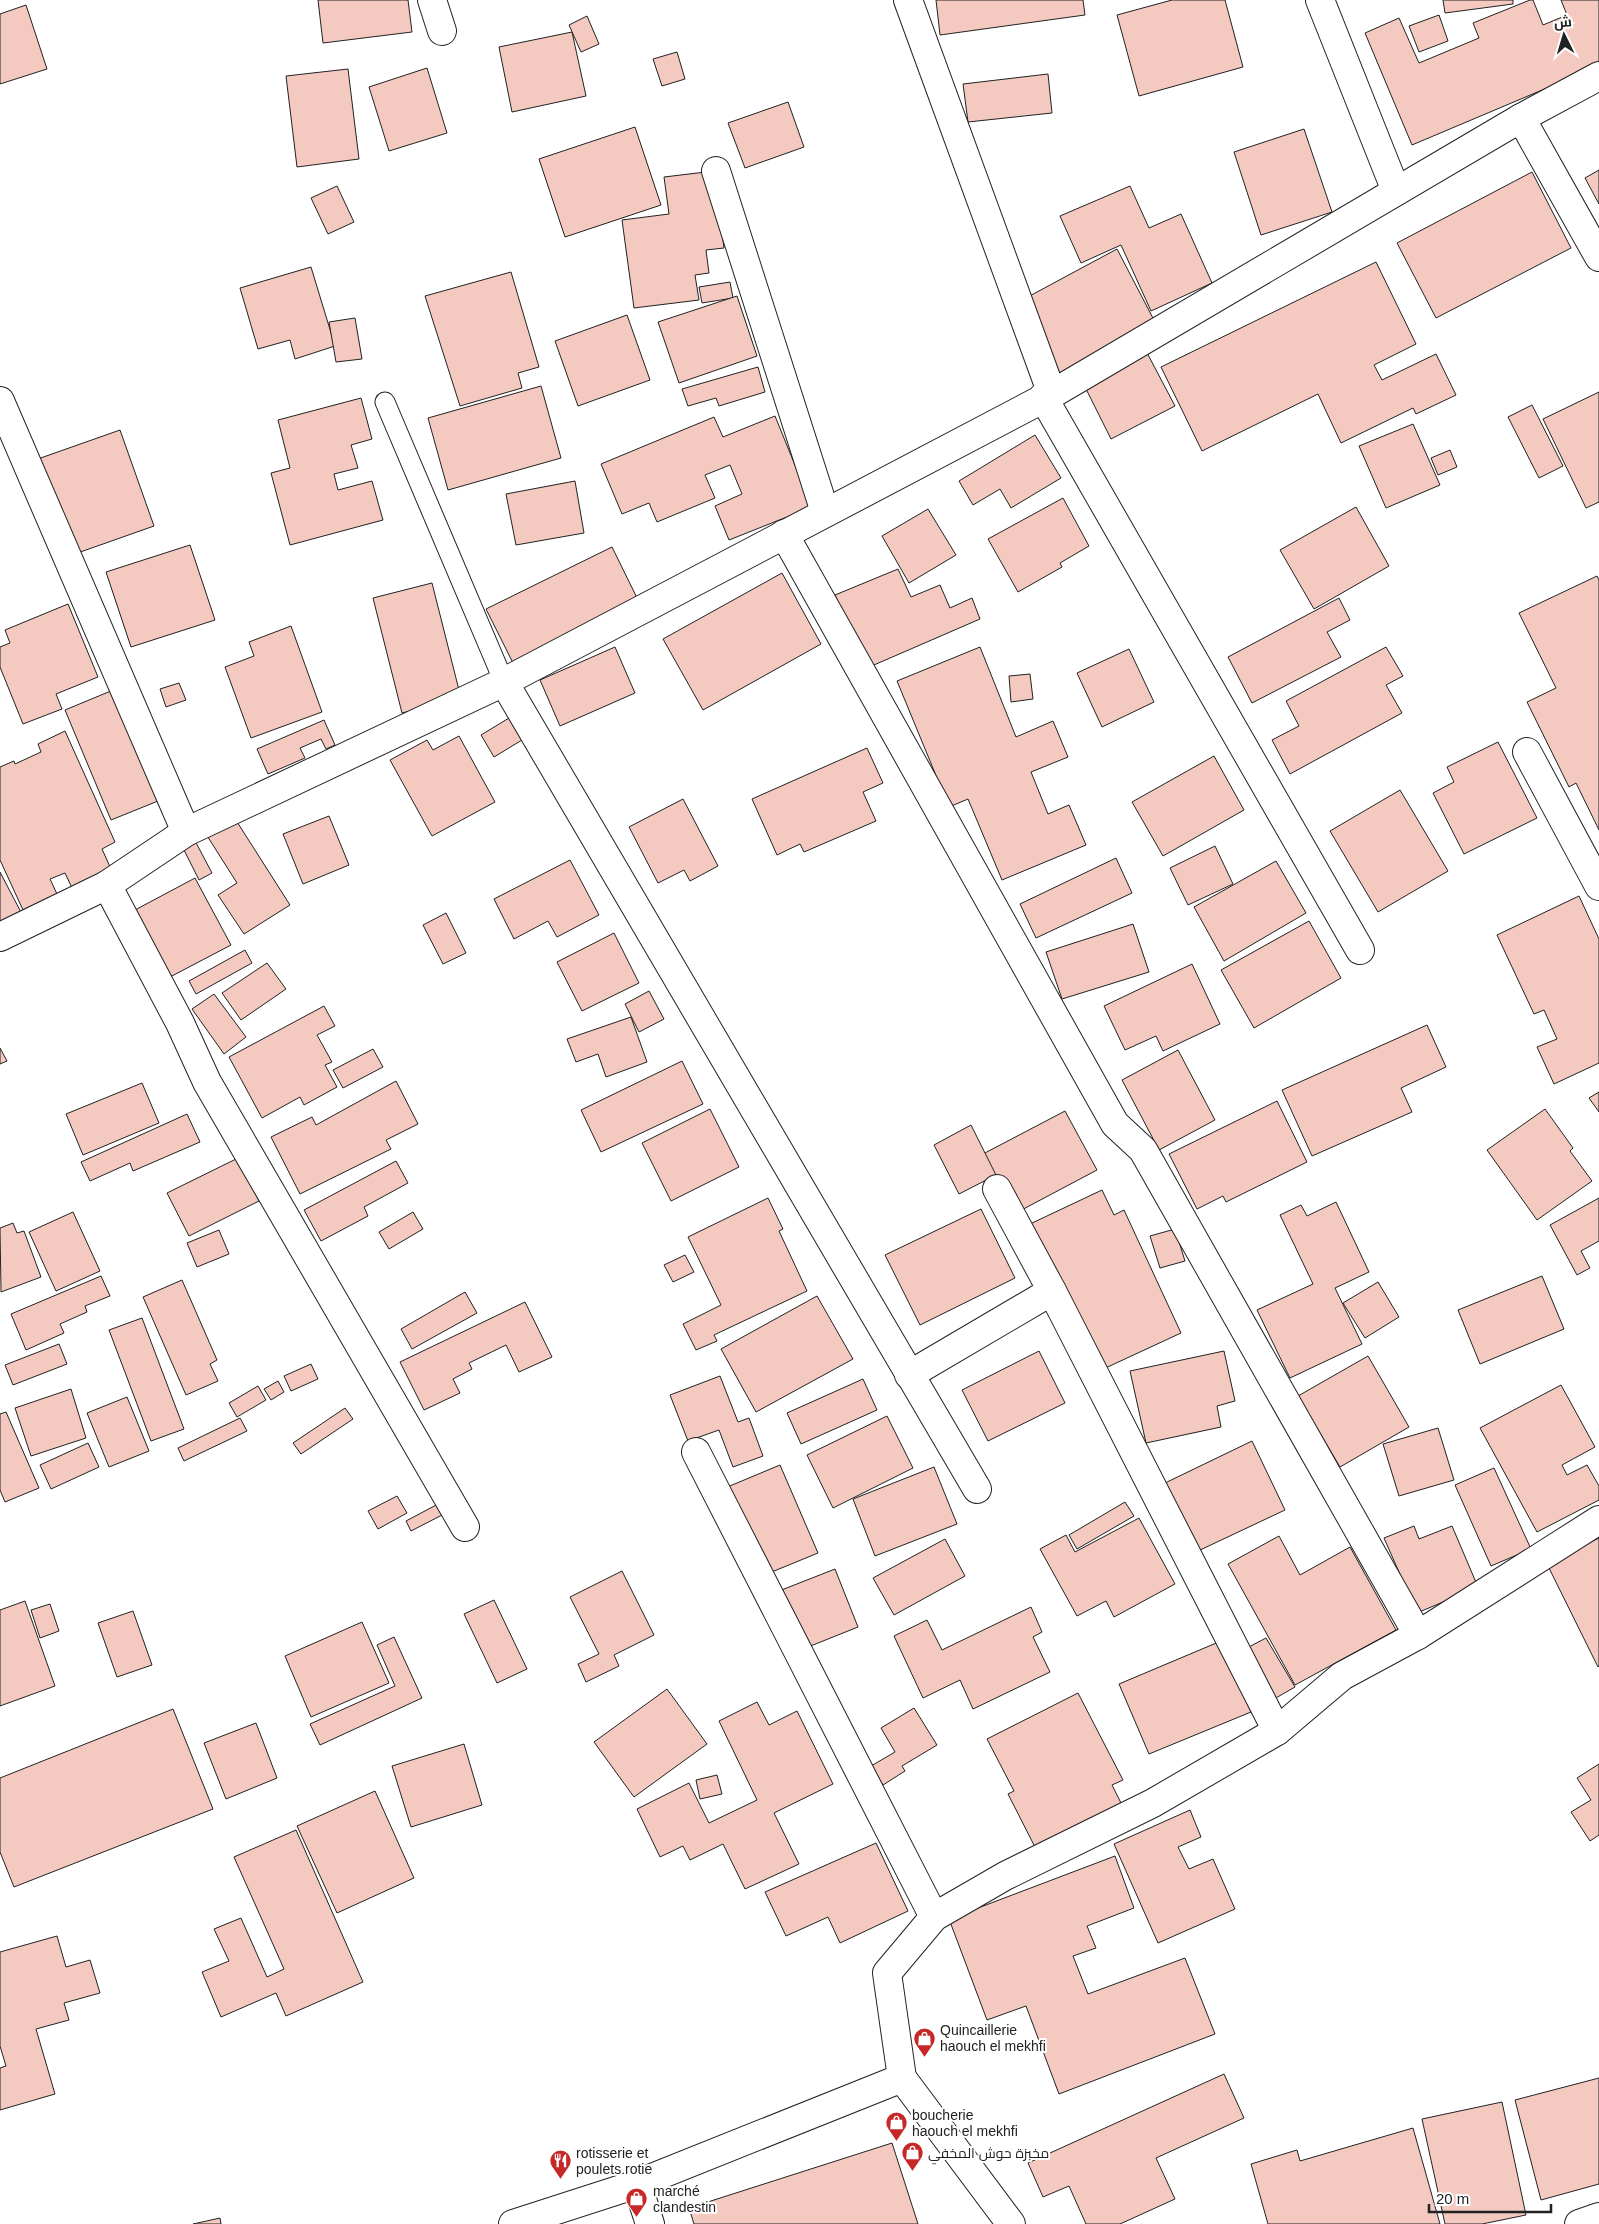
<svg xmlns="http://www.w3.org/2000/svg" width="1599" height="2224" font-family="Arial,Cairo,sans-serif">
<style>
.building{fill:#f3c9c0;stroke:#222}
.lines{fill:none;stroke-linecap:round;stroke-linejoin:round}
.lane-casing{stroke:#222;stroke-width:21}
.street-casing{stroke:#222;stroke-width:30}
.secondary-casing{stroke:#222;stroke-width:30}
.lane{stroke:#fff;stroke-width:19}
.street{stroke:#fff;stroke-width:28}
.secondary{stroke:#fff;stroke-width:28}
.labels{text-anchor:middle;stroke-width:4;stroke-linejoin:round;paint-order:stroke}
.poi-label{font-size:14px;fill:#222;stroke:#fff;text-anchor:start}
</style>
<rect width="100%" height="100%" fill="#fff"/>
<!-- building -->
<g class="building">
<path d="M318,0H408L412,32L323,43Z"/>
<path d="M936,0H1083L1085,15L940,35Z"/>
<path d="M1172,0H1225L1243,67L1139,96L1117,15Z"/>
<path d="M1443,0H1513V4L1445,13Z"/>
<path d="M1530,0H1533L1543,25L1567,15L1561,0H1599V66L1412,145L1365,33L1399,18L1419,63L1479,38L1473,23Z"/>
<path d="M26,5L47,69L0,84V14Z"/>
<path d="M1439,15L1448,41L1419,52L1409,26Z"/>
<path d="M587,16L599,44L581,52L569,25Z"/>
<path d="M572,32L586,96L512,112L499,47Z"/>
<path d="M677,52L685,79L662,86L653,59Z"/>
<path d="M427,68L447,133L389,151L369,87Z"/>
<path d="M348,69L359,159L297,167L286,76Z"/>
<path d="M1048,74L1052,113L968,122L963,84Z"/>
<path d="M788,102L804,147L745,168L728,123Z"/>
<path d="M635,127L661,205L565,237L539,159Z"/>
<path d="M1304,129L1332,212L1261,235L1234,152Z"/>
<path d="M1599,170V204L1585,178Z"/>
<path d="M714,171L724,248L706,250L709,273L695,275L699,300L634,308L622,220L669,214L664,177Z"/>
<path d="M1532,172L1571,248L1436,318L1397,243Z"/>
<path d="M337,186L354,222L328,234L311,198Z"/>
<path d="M1130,186L1149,228L1181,214L1212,283L1151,311L1121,245L1081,263L1060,216Z"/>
<path d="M1117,249L1155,322L1054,376L1024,299Z"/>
<path d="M1376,262L1416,344L1374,365L1382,380L1436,354L1456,395L1416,414L1413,408L1341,443L1318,394L1202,451L1161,367Z"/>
<path d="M311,267L335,346L295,359L290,340L258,349L240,288Z"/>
<path d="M511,272L539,367L518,373L522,388L460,406L425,296Z"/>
<path d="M730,282L733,298L702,303L699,287Z"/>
<path d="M737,296L757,356L679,383L658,322Z"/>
<path d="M627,315L650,380L578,406L555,341Z"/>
<path d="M355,318L362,359L336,362L329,322Z"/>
<path d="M1145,349L1175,406L1111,439L1082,381Z"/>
<path d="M758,367L765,392L719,406L716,398L688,406L682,389Z"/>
<path d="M541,386L561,458L448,490L428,418Z"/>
<path d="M1599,392V502L1586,508L1543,419Z"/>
<path d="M361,398L372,439L351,445L358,468L334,474L338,490L372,481L383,520L290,545L271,473L290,468L278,420Z"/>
<path d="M1532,405L1563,466L1539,478L1508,417Z"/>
<path d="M775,416L812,507L729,540L715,506L742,494L730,465L705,475L715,498L657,522L649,503L622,514L601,464L714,417L723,437Z"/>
<path d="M1413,424L1440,485L1386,508L1359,446Z"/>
<path d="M120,430L154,526L69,556L35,460Z"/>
<path d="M1035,435L1061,478L1011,508L1000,489L973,505L959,481Z"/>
<path d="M1450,450L1457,467L1438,475L1431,458Z"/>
<path d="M575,481L584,533L516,545L506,494Z"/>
<path d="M1063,498L1089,546L1060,563L1062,567L1018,592L988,539Z"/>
<path d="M1356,507L1389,566L1314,609L1280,550Z"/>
<path d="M928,509L956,555L909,583L882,536Z"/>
<path d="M190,545L215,620L131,647L106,572Z"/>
<path d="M612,547L641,606L516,669L486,609Z"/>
<path d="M898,569L911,597L940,585L950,608L972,598L980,619L867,668L835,595Z"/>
<path d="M782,573L821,644L703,710L663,639Z"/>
<path d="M1597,576L1599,580V830L1576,783L1569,787L1527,702L1556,688L1519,613Z"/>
<path d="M432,583L461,698L402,713L373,598Z"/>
<path d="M1339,598L1350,620L1327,632L1341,657L1252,703L1228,657Z"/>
<path d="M68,604L98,677L56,694L62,709L23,724L0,667V647L10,643L5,630Z"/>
<path d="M291,626L322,712L251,738L225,667L254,656L249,642Z"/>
<path d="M615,647L635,693L560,726L540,680Z"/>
<path d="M980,647L1016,737L1053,721L1068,757L1031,772L1048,814L1069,805L1086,845L1002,880L968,799L949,807L897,681Z"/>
<path d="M1386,647L1403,676L1386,685L1402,713L1290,774L1272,740L1299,726L1286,701Z"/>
<path d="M1129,649L1154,702L1102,727L1077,673Z"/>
<path d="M1030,674L1033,699L1011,702L1009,676Z"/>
<path d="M179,683L186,700L166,707L160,689Z"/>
<path d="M118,688L163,799L111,820L65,710Z"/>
<path d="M509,718L522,740L494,757L481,735Z"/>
<path d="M324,720L335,745L326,749L321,739L300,748L305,758L268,774L257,749Z"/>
<path d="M65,731L115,842L102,849L111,869L72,888L65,873L50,879L57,894L23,910L0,860V767L14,761L15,764L41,752L38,744Z"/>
<path d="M459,736L495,802L432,836L390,760L427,740L433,750Z"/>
<path d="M1498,742L1537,818L1464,854L1433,793L1454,782L1447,767Z"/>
<path d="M867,748L883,783L863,792L876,821L804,852L800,844L777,855L752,799Z"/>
<path d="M1214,756L1244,810L1163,856L1132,802Z"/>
<path d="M1400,790L1448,871L1378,912L1330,831Z"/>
<path d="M683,799L718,866L690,881L684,870L658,883L629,827Z"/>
<path d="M232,814L290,905L244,934L218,895L237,883L204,831Z"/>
<path d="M329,816L349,865L303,884L283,834Z"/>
<path d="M193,837L212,873L199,880L181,844Z"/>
<path d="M1215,846L1233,884L1188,905L1170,868Z"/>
<path d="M1116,858L1132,893L1036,938L1020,904Z"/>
<path d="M570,860L599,915L557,937L548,921L514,939L494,899Z"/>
<path d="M1276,861L1306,913L1224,961L1194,907Z"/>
<path d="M0,872L24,918L0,931Z"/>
<path d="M195,878L231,945L170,977L135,910Z"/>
<path d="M1579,896L1599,939V1063L1554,1084L1537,1047L1557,1039L1544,1010L1534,1014L1497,935Z"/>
<path d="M446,913L466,953L443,964L423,925Z"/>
<path d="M1309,921L1341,978L1254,1028L1221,970Z"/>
<path d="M1133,924L1149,972L1062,999L1046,952Z"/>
<path d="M614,933L639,983L582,1011L557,962Z"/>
<path d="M245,950L252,963L196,994L189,981Z"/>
<path d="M267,963L286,989L241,1020L222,993Z"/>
<path d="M1192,964L1220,1024L1163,1051L1156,1036L1125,1050L1104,1006Z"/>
<path d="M649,991L664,1019L639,1032L625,1004Z"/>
<path d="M214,994L246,1037L224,1054L192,1009Z"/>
<path d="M324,1006L335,1026L317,1035L332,1062L325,1065L337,1087L304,1105L300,1097L262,1118L229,1057Z"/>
<path d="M631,1017L647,1062L606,1077L598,1054L576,1062L567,1039Z"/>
<path d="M1427,1025L1446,1067L1401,1088L1412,1112L1312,1156L1282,1090Z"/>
<path d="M0,1048L7,1061L0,1064Z"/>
<path d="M373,1049L383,1067L343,1088L333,1070Z"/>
<path d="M1178,1050L1215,1120L1159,1150L1122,1080Z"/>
<path d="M682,1061L703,1104L601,1152L581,1110Z"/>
<path d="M396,1081L418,1124L386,1140L391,1149L300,1194L271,1137L312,1117L316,1125Z"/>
<path d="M142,1083L159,1123L83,1155L66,1114Z"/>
<path d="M1599,1092V1112L1589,1098Z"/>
<path d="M1277,1101L1307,1162L1226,1202L1223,1196L1197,1209L1169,1154Z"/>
<path d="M710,1109L739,1167L671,1201L642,1143Z"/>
<path d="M1545,1109L1573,1148L1570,1151L1592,1181L1537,1220L1487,1150Z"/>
<path d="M1065,1111L1097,1170L1014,1214L983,1154Z"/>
<path d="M187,1114L200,1142L133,1171L130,1163L90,1181L81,1162Z"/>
<path d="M971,1125L996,1175L959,1194L934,1145Z"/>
<path d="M238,1158L259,1201L189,1236L167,1193Z"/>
<path d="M396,1161L408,1183L364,1207L368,1216L321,1241L304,1210Z"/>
<path d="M1102,1190L1114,1215L1124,1210L1181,1333L1099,1371L1030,1224Z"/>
<path d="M768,1198L783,1229L779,1231L807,1291L714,1335L717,1341L696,1350L683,1324L721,1305L688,1237Z"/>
<path d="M1599,1198V1241L1581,1251L1590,1268L1577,1275L1550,1225Z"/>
<path d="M1336,1202L1369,1272L1335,1288L1362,1344L1290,1378L1257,1310L1313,1284L1280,1215L1301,1205L1307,1216Z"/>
<path d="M981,1209L1015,1278L920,1325L885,1255Z"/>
<path d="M73,1212L100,1271L56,1291L29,1232Z"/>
<path d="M413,1212L423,1229L389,1249L379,1232Z"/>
<path d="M13,1223L17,1233L24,1231L41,1277L1,1292L0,1228Z"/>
<path d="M1175,1229L1185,1261L1160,1268L1150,1236Z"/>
<path d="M219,1230L229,1254L197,1267L187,1243Z"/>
<path d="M685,1255L694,1272L673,1282L664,1265Z"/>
<path d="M101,1276L110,1296L85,1306L87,1312L60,1324L64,1333L26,1350L11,1314Z"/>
<path d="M1542,1276L1564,1329L1480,1364L1458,1310Z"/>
<path d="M182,1280L217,1360L210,1364L218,1381L186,1395L143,1297Z"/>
<path d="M1378,1282L1399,1317L1365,1338L1343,1303Z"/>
<path d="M465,1292L477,1313L412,1349L401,1329Z"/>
<path d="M817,1296L853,1359L756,1412L721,1349Z"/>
<path d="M525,1302L552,1357L519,1372L506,1345L469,1363L472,1369L453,1379L460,1393L424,1410L400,1362Z"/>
<path d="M142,1318L184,1429L151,1441L109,1330Z"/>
<path d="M59,1344L67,1364L13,1385L5,1365Z"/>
<path d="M1039,1351L1065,1403L988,1441L962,1390Z"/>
<path d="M1224,1351L1235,1401L1217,1406L1221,1427L1146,1443L1130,1371Z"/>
<path d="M1368,1356L1409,1427L1340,1467L1298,1396Z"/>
<path d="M311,1364L318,1379L291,1391L284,1376Z"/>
<path d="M720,1376L738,1422L749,1418L763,1456L733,1467L719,1430L688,1441L670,1395Z"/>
<path d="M863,1379L877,1410L801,1444L787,1413Z"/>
<path d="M278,1381L284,1392L271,1400L264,1389Z"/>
<path d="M1561,1385L1595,1447L1562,1465L1567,1475L1587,1465L1599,1486V1500L1537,1532L1480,1428Z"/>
<path d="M258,1386L266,1400L237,1417L229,1403Z"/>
<path d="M71,1389L86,1438L31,1456L15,1408Z"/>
<path d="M127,1397L149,1451L109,1467L87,1413Z"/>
<path d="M345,1408L353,1419L301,1454L293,1443Z"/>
<path d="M6,1412L39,1488L5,1502L0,1490V1414Z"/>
<path d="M887,1416L913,1468L833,1508L807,1455Z"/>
<path d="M240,1418L247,1431L184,1461L178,1448Z"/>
<path d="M1438,1428L1454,1480L1399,1496L1383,1444Z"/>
<path d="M1252,1441L1285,1510L1198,1551L1165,1483Z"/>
<path d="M88,1443L99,1467L51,1489L40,1465Z"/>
<path d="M780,1465L818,1553L762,1576L725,1488Z"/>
<path d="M934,1467L957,1524L875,1556L853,1499Z"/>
<path d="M1494,1468L1531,1549L1491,1566L1455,1485Z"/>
<path d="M397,1496L407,1513L378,1529L368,1511Z"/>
<path d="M1125,1502L1134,1516L1077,1549L1069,1535Z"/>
<path d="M438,1504L444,1514L411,1531L406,1521Z"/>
<path d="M1139,1518L1175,1584L1114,1617L1106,1601L1077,1616L1040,1549L1066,1535L1075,1552Z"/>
<path d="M1414,1526L1419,1539L1452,1526L1478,1587L1417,1613L1384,1538Z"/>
<path d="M1279,1536L1300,1575L1350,1547L1396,1630L1295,1685L1228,1564Z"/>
<path d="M1599,1538V1666L1598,1667L1547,1564Z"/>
<path d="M945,1539L965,1576L894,1615L873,1578Z"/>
<path d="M835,1569L858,1627L803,1649L779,1591Z"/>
<path d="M622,1571L654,1635L614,1655L619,1666L586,1682L578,1664L599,1654L570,1597Z"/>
<path d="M494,1600L527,1669L497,1683L464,1614Z"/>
<path d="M25,1601L55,1686L0,1706V1610Z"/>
<path d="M50,1604L59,1631L40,1638L31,1610Z"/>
<path d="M1031,1607L1042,1632L1033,1637L1050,1672L973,1709L960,1680L923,1698L894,1636L927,1620L942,1650Z"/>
<path d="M133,1611L152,1665L117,1677L98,1623Z"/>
<path d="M362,1622L389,1683L311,1717L285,1656Z"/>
<path d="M394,1637L422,1698L320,1745L310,1724L395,1686L377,1645Z"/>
<path d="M1266,1638L1295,1687L1274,1699L1245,1649Z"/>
<path d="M1221,1641L1251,1712L1149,1754L1119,1684Z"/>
<path d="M667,1689L707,1744L634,1797L594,1742Z"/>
<path d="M1078,1693L1123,1780L1112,1785L1123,1807L1037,1851L1008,1794L1014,1791L987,1739Z"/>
<path d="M757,1702L769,1725L797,1711L833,1784L774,1813L799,1864L745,1889L723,1844L690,1860L683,1846L660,1857L637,1809L689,1783L709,1823L757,1800L719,1721Z"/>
<path d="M914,1708L937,1745L902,1766L905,1771L883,1785L871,1766L895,1752L881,1728Z"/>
<path d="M173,1709L213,1809L14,1887L0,1852V1778Z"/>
<path d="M256,1723L277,1778L226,1799L204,1743Z"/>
<path d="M464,1744L482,1805L411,1827L392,1766Z"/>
<path d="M1599,1764V1835L1590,1841L1571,1812L1591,1800L1577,1778Z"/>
<path d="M717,1775L722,1794L700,1799L696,1780Z"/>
<path d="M375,1791L414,1878L337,1913L297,1826Z"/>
<path d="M1190,1810L1201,1837L1178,1847L1189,1869L1213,1859L1235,1909L1158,1943L1114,1844Z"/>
<path d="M296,1830L363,1982L286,2016L276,1993L221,2017L202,1972L229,1961L214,1929L241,1918L267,1977L284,1969L234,1857Z"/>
<path d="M876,1843L908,1911L840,1943L828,1917L786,1936L765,1892Z"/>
<path d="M1115,1856L1134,1908L1087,1926L1096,1948L1073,1956L1088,1994L1185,1958L1215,2034L1059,2094L1026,2006L987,2020L949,1919Z"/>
<path d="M57,1936L66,1967L90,1960L100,1993L64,2003L69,2020L36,2029L55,2094L0,2110V2068L6,2066L0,2046V1952Z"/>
<path d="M1224,2074L1244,2118L1156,2158L1175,2199L1120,2224H1086L1069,2186L1043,2197L1028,2163Z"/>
<path d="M1599,2078V2184L1541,2200L1515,2100Z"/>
<path d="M1502,2102L1526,2215L1482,2224H1445L1422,2119Z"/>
<path d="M1413,2128L1440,2224H1268L1251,2164L1297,2150L1300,2161Z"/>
<path d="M892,2143L918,2224H694L689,2208Z"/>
<path d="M220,2218L221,2224H193Z"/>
</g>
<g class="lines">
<defs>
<path id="lane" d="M385,402L504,682"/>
<g id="street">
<path d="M432,0L442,31"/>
<path d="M908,0L1052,394"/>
<path d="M1320,0L1396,191"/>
<path d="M1521,118L1599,257"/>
<path d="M716,171L825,512"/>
<path d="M1043,397L1360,950"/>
<path d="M0,401L186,832"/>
<path d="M784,534L1115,1124L1143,1150L1418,1635"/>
<path d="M504,682L977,1489"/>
<path d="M1527,752L1599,886"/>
<path d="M107,885L180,1023L207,1082L465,1527"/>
<path d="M0,937L107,885L186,832L504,682L1052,394L1521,118L1599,76"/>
<path d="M997,1189L1052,1291L1277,1731"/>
<path d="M909,1375L1052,1291"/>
<path d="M696,1452L934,1917"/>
<path d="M902,2078L887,1973L934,1917L1005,1876L1153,1803L1277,1731L1342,1676L1418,1635L1599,1520"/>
<path d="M637,2184L650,2224"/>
</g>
<g id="secondary">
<path d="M513,2224L637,2184L902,2078L1011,2224"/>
<path d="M1579,2224L1599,2217"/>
</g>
</defs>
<!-- lane casing -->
<use href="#lane" class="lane-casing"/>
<!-- street casing -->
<use href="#street" class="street-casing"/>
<!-- secondary casing -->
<use href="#secondary" class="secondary-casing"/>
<!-- lane -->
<use href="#lane" class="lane"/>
<!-- street -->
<use href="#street" class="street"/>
<!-- secondary -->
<use href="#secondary" class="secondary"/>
</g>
<!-- icons -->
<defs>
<symbol id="shop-pin" viewBox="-11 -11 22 30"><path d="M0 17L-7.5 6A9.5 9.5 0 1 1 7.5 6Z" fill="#c62828" stroke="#fff"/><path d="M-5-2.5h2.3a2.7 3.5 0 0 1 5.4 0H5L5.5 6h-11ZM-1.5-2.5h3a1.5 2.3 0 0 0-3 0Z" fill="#fff"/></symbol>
<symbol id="restaurant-pin" viewBox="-11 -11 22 30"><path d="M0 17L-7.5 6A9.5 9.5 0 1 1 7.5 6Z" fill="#c62828" stroke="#fff"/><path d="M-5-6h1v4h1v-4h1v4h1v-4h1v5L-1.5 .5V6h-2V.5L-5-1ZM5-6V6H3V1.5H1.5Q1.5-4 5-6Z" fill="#fff"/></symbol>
</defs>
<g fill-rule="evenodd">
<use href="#shop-pin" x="912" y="2026" width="25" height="34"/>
<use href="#shop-pin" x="884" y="2110" width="25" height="34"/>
<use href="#shop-pin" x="900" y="2140" width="25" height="34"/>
<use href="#restaurant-pin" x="548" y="2148" width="25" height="34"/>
<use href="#shop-pin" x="624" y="2186" width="25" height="34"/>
</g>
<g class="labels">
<!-- poi labels -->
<g class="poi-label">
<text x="940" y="2035">Quincaillerie<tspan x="940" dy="16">haouch el mekhfi</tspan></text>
<text x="912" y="2120">boucherie<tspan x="912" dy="16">haouch el mekhfi</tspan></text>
<text x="576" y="2158">rotisserie et<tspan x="576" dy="16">poulets rotie</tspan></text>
<text x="928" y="2158">مخبزة حوش المخفي</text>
<text x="653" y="2196">marché<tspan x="653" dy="16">clandestin</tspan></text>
</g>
</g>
<!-- north arrow -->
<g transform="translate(1564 35) rotate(355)" stroke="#ffffff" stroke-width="4" paint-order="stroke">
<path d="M0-4L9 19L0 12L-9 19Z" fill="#222222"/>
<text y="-8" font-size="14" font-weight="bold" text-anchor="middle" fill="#222222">ش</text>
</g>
<!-- scale -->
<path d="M1429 2204v8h122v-8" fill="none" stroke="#222222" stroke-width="2.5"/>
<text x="1436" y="2204" font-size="15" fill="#222222" stroke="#ffffff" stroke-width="4" paint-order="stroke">20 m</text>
</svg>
